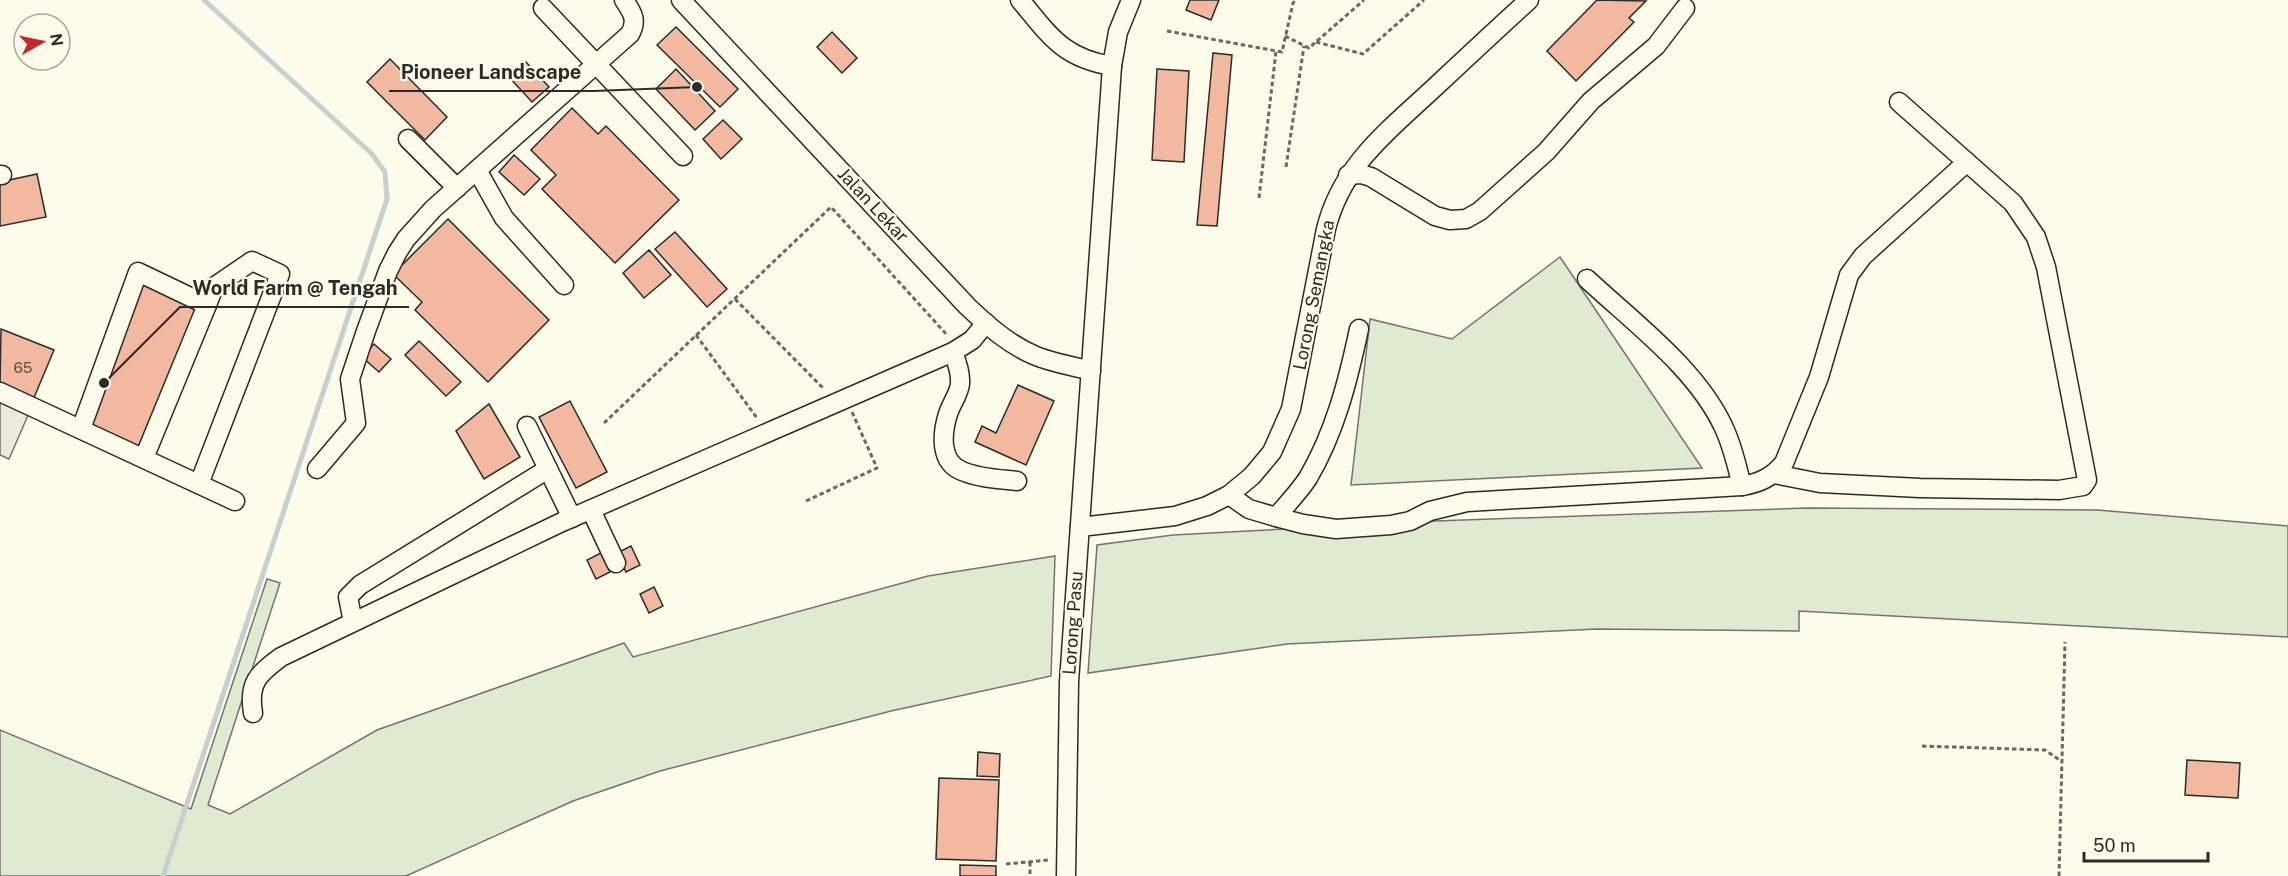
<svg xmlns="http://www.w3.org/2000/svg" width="2288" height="876" font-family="'Public Sans',sans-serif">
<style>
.green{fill:#deebd1;stroke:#74746e;stroke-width:1.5}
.parking{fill:#eceadb;stroke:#74746e;stroke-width:1.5}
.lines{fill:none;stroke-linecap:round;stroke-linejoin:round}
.stream{stroke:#c7d0d0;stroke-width:5}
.building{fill:#f2b8a0;stroke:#2b2b2b;stroke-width:1.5}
.minor-casing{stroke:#2b2b2b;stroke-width:21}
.path{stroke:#6a6964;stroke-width:3;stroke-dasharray:4.5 3;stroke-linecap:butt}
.minor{stroke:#fdfbea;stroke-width:18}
.labels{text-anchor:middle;stroke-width:4.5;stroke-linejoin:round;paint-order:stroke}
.number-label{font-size:15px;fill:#5d4e48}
.street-label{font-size:18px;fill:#2b2b2b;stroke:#fdfbea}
.leader{fill:none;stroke:#2b2b2b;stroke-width:2}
.callout-dot{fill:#2b2b2b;stroke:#fdfbea;stroke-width:2}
.callout-label{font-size:20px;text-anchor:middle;font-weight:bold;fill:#2b2b2b;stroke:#fdfbea;stroke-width:4.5;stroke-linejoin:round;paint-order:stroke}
</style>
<rect width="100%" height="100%" fill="#fdfbea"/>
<!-- green -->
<g class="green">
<path d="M1560,257L1702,468L1351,485L1370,319L1452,339Z"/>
<path d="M1807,508L2097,510L2288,526V637L1799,611V631L1597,629L1287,644L1088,673L1097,545L1173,535L1435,521Z"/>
<path d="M1055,556L1051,676L891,711L660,771L573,801L406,876H0V730L191,809L267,579L280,583L208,805L230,814L377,730L624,643L633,657L928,576Z"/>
</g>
<!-- parking -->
<path class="parking" d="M0,400L29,413L9,459L0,455Z"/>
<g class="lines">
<!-- stream -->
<path class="stream" d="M163,876L387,199L385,172L372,154L204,0"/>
</g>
<!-- building -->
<g class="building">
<path d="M1190,0H1219L1211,20L1186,10Z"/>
<path d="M1597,0L1646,1L1629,18L1634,22L1576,81L1547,51Z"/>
<path d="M676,27L738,89L720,107L657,45Z"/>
<path d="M832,32L857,58L842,73L817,47Z"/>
<path d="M1213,53L1232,55L1217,226L1197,225Z"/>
<path d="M390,59L447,117L425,140L367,82Z"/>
<path d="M526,62L549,87L532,102L509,77Z"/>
<path d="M676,69L715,111L695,130L656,89Z"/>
<path d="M1157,69L1189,71L1184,162L1152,160Z"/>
<path d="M572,108L598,134L606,126L679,200L615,263L542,189L556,175L531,150Z"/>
<path d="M723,120L742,139L721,159L703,139Z"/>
<path d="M514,155L540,179L524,195L499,172Z"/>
<path d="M37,174L46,217L0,226V182Z"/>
<path d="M448,219L549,320L488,382L415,310L422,302L393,274Z"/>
<path d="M675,232L727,289L707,307L655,249Z"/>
<path d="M649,250L671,275L644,298L623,273Z"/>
<path d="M143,280L198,307L143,453L86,427Z"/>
<path d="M1,329L54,350L33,400L0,386Z"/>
<path d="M419,341L461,382L446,396L405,355Z"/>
<path d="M374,344L391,359L379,372L362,357Z"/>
<path d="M1018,385L1054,401L1026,465L975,442L982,426L996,433Z"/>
<path d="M570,401L607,472L576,488L539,417Z"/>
<path d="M489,404L520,457L484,479L456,431Z"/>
<path d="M631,546L640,565L626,572L617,553Z"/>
<path d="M601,553L610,572L596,579L587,560Z"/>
<path d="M654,587L663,606L649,613L640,594Z"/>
<path d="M978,752L1000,754L999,777L977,776Z"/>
<path d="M2187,760L2240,763L2238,798L2185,795Z"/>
<path d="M939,778L999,780L996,861L936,859Z"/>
<path d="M960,865L996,866V876H960Z"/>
</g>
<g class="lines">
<defs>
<g id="minor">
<path d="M681,0L967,306C987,325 1009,345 1036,356C1053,363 1073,366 1091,371"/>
<path d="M1020,0C1050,36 1063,58 1112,66"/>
<path d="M543,8L683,156"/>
<path d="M408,139L457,188"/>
<path d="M477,170L504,218L564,285"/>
<path d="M0,175H2"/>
<path d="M1348,175L1361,174L1371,177L1435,216L1450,220L1466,219L1480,211L1546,152L1591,101L1656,46L1685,8"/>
<path d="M1587,279C1634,323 1697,369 1724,428C1733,447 1737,467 1742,486"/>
<path d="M953,352C957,362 961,373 960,384C959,394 951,404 948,414C942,433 939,462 962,471C978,478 999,479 1017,481"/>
<path d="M0,392L235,501"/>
<path d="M527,426L572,518"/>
<path d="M81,429L138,272L207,305L144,458"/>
<path d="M317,469L356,423L350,379L366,331L388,271L397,253L406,239L433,209L630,34C638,20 632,12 624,0"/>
<path d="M1774,474L1820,483L1920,488L2059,490L2083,486L2087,480L2046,267L2036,237L2013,203L1899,102"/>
<path d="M199,484L280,274L252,261L214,287L207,305"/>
<path d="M1229,495L1249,509L1276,517L1303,524L1336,529L1391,525L1410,521L1430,511L1467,502L1742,486C1760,483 1772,477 1784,463L1819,377L1849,275L1863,256L1967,162"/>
<path d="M591,510L616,563"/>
<path d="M1276,517C1286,505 1299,492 1308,478C1335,432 1348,381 1359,329"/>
<path d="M1080,527L1175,516L1207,506L1229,495L1252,476L1272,452L1291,409L1326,229C1342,165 1388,131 1434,88C1465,59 1497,29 1529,0"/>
<path d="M353,622L348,597L360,585L548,469"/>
<path d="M253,713C248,683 258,674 281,657L562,522L953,352L972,340L986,323"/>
<path d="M1066,876L1069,682L1112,66L1118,32L1131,0"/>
</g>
</defs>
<!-- minor casing -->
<use href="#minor" class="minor-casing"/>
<!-- path -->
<g class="path">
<path d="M1167,31L1282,52L1293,3L1296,0"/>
<path d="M1285,36L1309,48L1364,0"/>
<path d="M1316,42L1363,54L1424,0"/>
<path d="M1286,167L1304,46"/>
<path d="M1259,198L1276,51"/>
<path d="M735,299L824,389"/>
<path d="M696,335L757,418"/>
<path d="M604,423L831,207L948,336"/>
<path d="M806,501L877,468L852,412"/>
<path d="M1922,746L2045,750L2061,761"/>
<path d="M1030,862V876"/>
<path d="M1006,864L1049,860"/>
<path d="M2059,876L2065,642"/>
</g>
<!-- minor -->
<use href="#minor" class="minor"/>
</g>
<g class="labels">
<!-- number labels -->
<g class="number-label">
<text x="23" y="373">65</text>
</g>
<!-- street labels -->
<g class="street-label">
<text transform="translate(873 205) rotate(47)" y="6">Jalan Lekar</text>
<text transform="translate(1314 295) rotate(-79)" y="6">Lorong Semangka</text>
<text transform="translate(1073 623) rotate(-86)" y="6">Lorong Pasu</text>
</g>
</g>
<!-- callouts -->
<path class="leader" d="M697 87L594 91H389M104 383L180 307H409"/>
<g class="callout-dot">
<circle cx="697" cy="87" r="6"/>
<circle cx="104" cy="383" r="6"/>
</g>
<g class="callout-label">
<text x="491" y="79">Pioneer Landscape</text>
<text x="295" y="295">World Farm @ Tengah</text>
</g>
<!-- north arrow -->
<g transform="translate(42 42) rotate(81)"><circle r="28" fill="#fdfbea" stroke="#a9a89e" stroke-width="1.5"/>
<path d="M0-4.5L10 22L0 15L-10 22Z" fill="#c62828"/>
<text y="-9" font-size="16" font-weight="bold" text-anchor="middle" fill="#2b2b2b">N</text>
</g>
<!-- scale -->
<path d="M2084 852v9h124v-9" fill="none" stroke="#2b2b2b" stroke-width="3"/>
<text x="2093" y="852" font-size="18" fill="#2b2b2b" stroke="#fdfbea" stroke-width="4.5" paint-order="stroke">50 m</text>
</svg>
